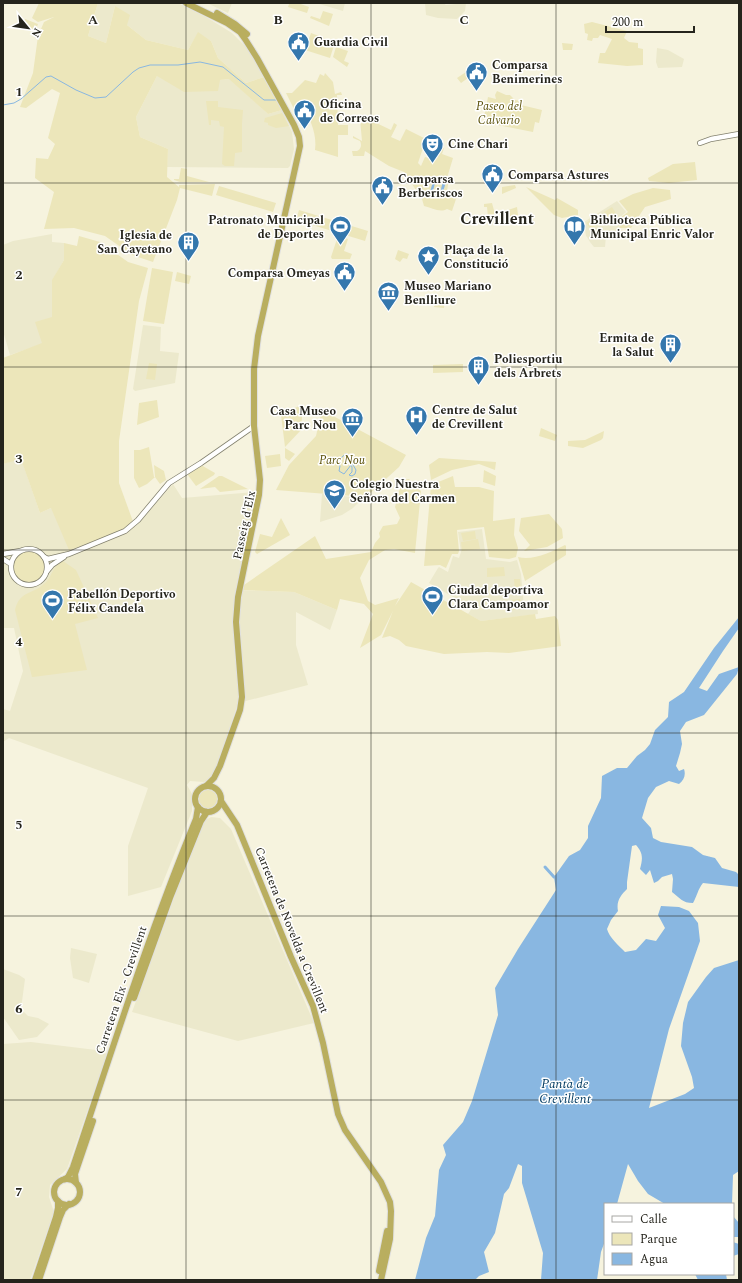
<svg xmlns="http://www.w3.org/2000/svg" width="742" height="1283" font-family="Spectral,serif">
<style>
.built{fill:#ece9cc}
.green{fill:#ece6ba}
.water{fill:#89b7e1}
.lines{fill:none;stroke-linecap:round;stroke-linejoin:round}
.stream{stroke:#89b7e1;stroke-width:1}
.canal{stroke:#89b7e1;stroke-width:3}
.minor-casing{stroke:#83816e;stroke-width:6}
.highway-casing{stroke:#e0e0df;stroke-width:8}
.minor{stroke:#fff;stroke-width:4.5}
.highway{stroke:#b9ae5f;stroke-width:6}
.grid{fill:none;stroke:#25241c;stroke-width:1;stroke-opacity:0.55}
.labels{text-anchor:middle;stroke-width:3;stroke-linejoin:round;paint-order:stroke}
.poi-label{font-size:12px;font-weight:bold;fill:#25241c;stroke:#fff;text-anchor:start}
.park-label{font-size:12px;font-style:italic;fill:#5b5109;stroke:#fff}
.street-label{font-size:12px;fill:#25241c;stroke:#fff}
.water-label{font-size:13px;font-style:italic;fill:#033c62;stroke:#fff}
.district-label{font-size:16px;font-weight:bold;fill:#25241c;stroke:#fff}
.grid-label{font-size:13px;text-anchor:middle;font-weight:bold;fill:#25241c;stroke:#fff;stroke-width:3;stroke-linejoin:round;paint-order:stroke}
</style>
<rect width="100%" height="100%" fill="#f6f3de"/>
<!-- built -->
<g class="built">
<path d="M98,3H178L206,17L232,33L250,51L264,77L246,83L218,58L211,41L198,33L188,50L146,40L127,25L115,6L106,43L88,36Z"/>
<path d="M207,3H232L228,13Z"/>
<path d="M316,3H345L343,11Z"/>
<path d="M425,3H443L446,5L466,3L465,11L457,19L438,18L426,15Z"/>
<path d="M657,48L668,50L684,59L682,67L658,68L656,62Z"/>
<path d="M157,76L220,80L230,79L268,114L282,110L292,132L294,149L290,166L288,168L167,167L168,149L140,137L136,117Z"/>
<path d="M617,201L626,212L620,217L618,233L606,236L605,247H594L590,242L587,237L586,236L584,222Z"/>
<path d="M52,234V242L64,243V260L52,281V317L42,344L10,355L3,331V245L13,241Z"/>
<path d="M143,325L161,327L160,351L179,353L175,383L135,391L133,389Z"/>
<path d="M21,458L40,513L51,508L135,527L173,484L182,498L255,492L257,497L237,590L294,592L337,610L330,630L296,612V645L308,685L238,703L214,776L204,782L190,781L187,785L192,794V811L161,887L128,896V846L148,788L9,738L3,742V709L10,711L23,671L14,628H3V464Z"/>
<path d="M322,494L363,498L353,508L342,515L320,522Z"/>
<path d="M482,529L486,559L510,562L517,560L521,574L524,607L537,605L538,614L481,621L468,614L472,608L429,583L438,568L439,567L448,572L453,556L459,558L461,552L458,532Z"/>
<path d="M211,817L220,818L231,829L314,1023L238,1041L132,1012L202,822Z"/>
<path d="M71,948L97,954L89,983L73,978L70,958Z"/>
<path d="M3,969L19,975L25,979L21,1009L28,1016L38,1018L49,1024L37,1037L19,1040L3,1017Z"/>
<path d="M31,1042L96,1050L107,1054L67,1169L50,1185L49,1197L54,1212L30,1280H3V1044Z"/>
</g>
<!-- green -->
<g class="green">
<path d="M39,3H98L88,36L106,43L115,6L130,15L127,25L146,40L188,50L198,32L211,41L218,58L246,83L264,77L282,110L268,114L229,79L220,80L218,91L184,92L157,76L136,117L140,137L168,149L167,177L179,187V185L215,184L212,196L180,188L177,200L153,262L132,255L105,236L74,228L44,229L54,192L35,178L36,158L48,159L55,144L48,138L60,93L52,89L26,108L20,107L33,73L38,36L44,22L54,17L38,22L32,18Z"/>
<path d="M288,3H298L309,7L307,13L288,7L289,4Z"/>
<path d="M323,11L333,14L329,26L310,18L311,16L320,19Z"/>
<path d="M25,19L38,24L35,32L22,27Z"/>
<path d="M592,22L627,31L624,38L629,42L638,43V48L643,49V65L627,66L598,63L600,53H605L612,39L600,35L598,38H593L592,41L587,40L588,34L585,33L584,24Z"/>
<path d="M311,33L335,42L330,58L305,50Z"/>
<path d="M562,43L573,44L572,50H563Z"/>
<path d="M336,47L348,51L344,61L349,63L347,67L333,57Z"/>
<path d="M469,70L474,76L472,79L468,78L461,83L457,78Z"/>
<path d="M325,73L333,82L335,94L341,92L342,95H337L338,125H348V135H338V157L315,150C317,135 311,122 305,109L295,111L286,93H292L305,80L316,83L320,74L324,76Z"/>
<path d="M497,91L506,95H510L515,100L522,101L521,105L542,110L539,123L535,122L533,132L483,122L488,97L496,99L495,95Z"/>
<path d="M206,101H218V107L243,110L242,123V152L235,153L234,166H225L222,164L224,127L220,126L219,121L211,120V125H209Z"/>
<path d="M282,113L289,126L276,128L268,125V123L264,122L265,118Z"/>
<path d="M361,118L367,121L368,119L391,130L394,123L397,125L391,137L400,141L406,129L426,139L418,163L421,166L425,157L434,159L439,146L444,148L442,154L453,158L447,178L449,179L447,191L456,199L452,211L447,209C440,213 432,208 424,206L422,199L404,172L389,166L365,151L364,156H353L352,151H357C361,149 362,145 360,141L353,138V136L362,141L360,119Z"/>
<path d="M695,162L697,180L669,183L649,181L648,178L673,164Z"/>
<path d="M181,168L187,169V176L209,182H180L174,180V179H179Z"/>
<path d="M515,185L516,188L502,194V187Z"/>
<path d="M219,186L276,203L273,212L216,195Z"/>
<path d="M526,187L555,200L557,198L578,210V215L562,218L554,215Z"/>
<path d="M653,188L670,190L671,199L645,207L631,228H619L622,219L621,217L628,212L619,201L633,194Z"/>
<path d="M492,203L495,214L488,217L487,207H484V204Z"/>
<path d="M517,207L518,215L501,220L499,213Z"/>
<path d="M612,207L617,215L609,220L604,212Z"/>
<path d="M299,210L368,231L365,241L296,220Z"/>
<path d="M599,214L604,220L591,229L586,223Z"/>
<path d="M79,236L100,242L128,262L148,268L139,301L119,441V483L135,527L69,550L51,508L40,513L21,459L3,464V358L42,343L35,322L52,317V280L64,260V243L77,246Z"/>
<path d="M338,236L348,239L344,251L352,254L350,259H332L331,257Z"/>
<path d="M398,250L409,254L407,259L403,258L400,262L395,259Z"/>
<path d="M152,268L173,272L164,324L143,321Z"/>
<path d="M177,272L191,276L189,284L175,281Z"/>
<path d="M445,296L444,308L434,307V306Z"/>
<path d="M149,363L157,364L155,380L146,379Z"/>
<path d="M463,364V372L433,373V365Z"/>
<path d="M157,400L159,417L137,425L139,403Z"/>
<path d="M303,404L301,430L285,447L281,415Z"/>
<path d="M322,410L406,455L399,467L366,497L276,490L289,465L316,436Z"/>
<path d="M541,428L557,435L555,441L539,436Z"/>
<path d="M604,431L603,438L601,440L583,448L568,446V441L585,440Z"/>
<path d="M149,447L154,477H155L154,465L164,471L166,480L160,484L155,477L147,484L139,488L134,478V450H140Z"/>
<path d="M285,448L295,454L289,461L285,458Z"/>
<path d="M280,454L281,466L267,468L265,456Z"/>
<path d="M439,458L496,462L495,470L479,464L452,470L431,480L429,465Z"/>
<path d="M201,465L215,473L214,475L196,486L187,474Z"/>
<path d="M484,470L496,476L495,486L483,482Z"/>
<path d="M219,476H222L248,489L220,492L215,487L200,489Z"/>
<path d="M453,476L455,487H479L494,491L493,521L515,518L514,535L518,548L516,557L509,559L489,557L484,527L457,530L459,551L458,554H452L446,568L440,565L424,566L431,485Z"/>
<path d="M409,479L421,491L415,553L394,549L385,550L369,560L360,578L368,601L375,605L399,598L395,606L411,582L481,621L535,614L536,619L555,616L558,620L561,646L509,653L487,652L444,654L406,646L399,640L390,636L382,638L393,611L381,635L360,648L373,614L364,604L340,599L337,610L294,592L243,590L244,585L315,536L326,559L371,552L375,543L380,537L379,533L383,526L397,524L400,518L395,507L402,480Z"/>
<path d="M549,514L562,529L563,538L547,547L524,551L530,545L519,531L521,518Z"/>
<path d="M281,518L290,535L257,554L255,552L260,534L272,537Z"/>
<path d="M475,531L476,539L463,541L461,533Z"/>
<path d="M478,539L480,549L462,551L461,542Z"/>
<path d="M565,545L566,546V555L525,581L518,557C533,561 551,552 565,545Z"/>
<circle cx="29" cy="567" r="16"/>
<path d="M63,561L76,570L98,618L75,624L87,670L33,677H32L15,610C20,590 33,595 45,583C53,576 51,567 63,561Z"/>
<path d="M504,567L505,576L487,577V568Z"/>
<path d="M514,579H520L521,591L515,592Z"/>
<path d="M520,599L521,609L512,610L511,600Z"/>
<circle cx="208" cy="799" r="11"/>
</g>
<!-- water -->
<g class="water">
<path d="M434,178L436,179L433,191L440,193L443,181L446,182L442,195L430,192Z"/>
<path d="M739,617V628L723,651L699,688L707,691L719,674L739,667L737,674L704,715L686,722L680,731L682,744L680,753L676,766L679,771L684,769C686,775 684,780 679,784L669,781L656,787L648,798L642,818L651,828L653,838L661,842L692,847L703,855L715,858L722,868L736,872L739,875V887L703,883C698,889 697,896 693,903C682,903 680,898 672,892L673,879L672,874L662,877L658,881L654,883L650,870L646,875L640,869C643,858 643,853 636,845L632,846L627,882V889C621,895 616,901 618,911L611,920L607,929C609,937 619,946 625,952L636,950L646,939L656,941L665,928L658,915L661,906L679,907L689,911L698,923L700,941L669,1029L649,1108L685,1094L694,1088L692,1077L681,1046L683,1023L688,1002L706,977L714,968L739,960V1171L733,1175L732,1204H665L648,1194L638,1181L628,1164L617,1204H605V1241L601,1252L597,1280H541L543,1253L522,1183V1166L518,1164L509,1188L504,1194L495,1233L484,1252L489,1272L479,1276L475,1280H415L426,1238L435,1216L439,1170L446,1155L443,1145L463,1122L472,1101L498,1015L495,988L518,949L556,890L554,877L569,856L580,850L588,838V826L601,798L602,776L617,768H627L637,756L645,750L650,744L655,730L668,717L669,702L684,692L714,648Z"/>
<path d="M733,1216L739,1223L738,1237H733Z"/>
<path d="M733,1242L739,1244V1254L733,1256Z"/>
<path d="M695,1274H726L727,1280H698Z"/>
</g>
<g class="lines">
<!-- stream -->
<g class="stream">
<path d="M3,105L14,103L21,99L46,77L51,76L76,90L95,98L106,97L133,72L139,68L150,65H178L200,62L223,67L264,100H276"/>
<path d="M346,454L351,456L352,463L356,470L355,474L352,476L349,475L352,472V467L351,465L344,474L339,471L340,466L338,463V461Z"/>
</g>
<!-- canal -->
<path class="canal" d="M545,867L554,877"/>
<defs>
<g id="minor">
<path d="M700,143L711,139L739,134"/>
<circle cx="29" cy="567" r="18"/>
<path d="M3,554L20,551"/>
<path d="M44,557L48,559L69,554L125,531L138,520L169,483L201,463L254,426"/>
<path d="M3,559L11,564"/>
<path d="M47,571L52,565L64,557"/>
</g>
<g id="highway">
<path d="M186,3L227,23L240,32L245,39L257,58L294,125L299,137L300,146L258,336L254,369V426L260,480L259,495L238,597L236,622L242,697L240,710L220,766L214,778L207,785"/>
<path d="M217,13L235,24L247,34"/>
<circle cx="208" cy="799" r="13"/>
<path d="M221,801L237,825L291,957L313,1006L323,1043L338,1114L345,1130L381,1182L390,1202L391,1211L390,1239L381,1280"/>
<path d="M134,998L170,898L201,821L207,812"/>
<path d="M65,1179L68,1177L73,1167C112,1050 149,933 196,819L198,807"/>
<circle cx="67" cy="1192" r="13"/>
<path d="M76,1183L75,1174L77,1168L93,1121"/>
<path d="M379,1271L387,1231"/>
<path d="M35,1280L56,1217L58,1208V1201"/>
<path d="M39,1280L60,1217L63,1210L69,1204"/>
</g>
</defs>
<!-- minor casing -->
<use href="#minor" class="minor-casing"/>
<!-- highway casing -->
<use href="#highway" class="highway-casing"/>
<!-- minor -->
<use href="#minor" class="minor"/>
<!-- highway -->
<use href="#highway" class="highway"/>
</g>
<!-- grid -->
<path class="grid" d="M186,3V1280M371,3V1280M556,3V1280M3,183H739M3,367H739M3,550H739M3,733H739M3,916H739M3,1100H739"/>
<!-- icons -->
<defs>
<symbol id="civic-pin" viewBox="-11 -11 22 30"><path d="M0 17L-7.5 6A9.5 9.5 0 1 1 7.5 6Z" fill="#3477ad" stroke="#fff"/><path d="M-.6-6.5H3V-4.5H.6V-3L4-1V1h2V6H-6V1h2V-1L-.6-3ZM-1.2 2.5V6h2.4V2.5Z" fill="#fff"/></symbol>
<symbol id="theatre-pin" viewBox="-11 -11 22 30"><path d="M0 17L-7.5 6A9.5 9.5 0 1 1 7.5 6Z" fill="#3477ad" stroke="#fff"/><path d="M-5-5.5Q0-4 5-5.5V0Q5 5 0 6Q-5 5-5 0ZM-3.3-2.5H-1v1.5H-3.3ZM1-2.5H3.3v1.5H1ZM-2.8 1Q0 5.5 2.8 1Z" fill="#fff"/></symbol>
<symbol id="stadium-pin" viewBox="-11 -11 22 30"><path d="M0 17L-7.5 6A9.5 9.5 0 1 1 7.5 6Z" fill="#3477ad" stroke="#fff"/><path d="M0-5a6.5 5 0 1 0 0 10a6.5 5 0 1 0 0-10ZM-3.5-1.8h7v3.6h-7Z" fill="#fff"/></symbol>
<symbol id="library-pin" viewBox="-11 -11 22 30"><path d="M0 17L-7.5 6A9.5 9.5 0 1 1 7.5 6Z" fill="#3477ad" stroke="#fff"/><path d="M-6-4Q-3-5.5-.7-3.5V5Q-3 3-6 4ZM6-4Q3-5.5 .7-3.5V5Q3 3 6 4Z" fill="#fff"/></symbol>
<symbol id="building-pin" viewBox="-11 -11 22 30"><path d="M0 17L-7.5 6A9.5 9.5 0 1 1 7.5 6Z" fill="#3477ad" stroke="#fff"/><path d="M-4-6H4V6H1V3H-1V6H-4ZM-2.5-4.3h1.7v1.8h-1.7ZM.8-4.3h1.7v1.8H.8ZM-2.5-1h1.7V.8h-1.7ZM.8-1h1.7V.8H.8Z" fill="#fff"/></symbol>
<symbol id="sight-pin" viewBox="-11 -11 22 30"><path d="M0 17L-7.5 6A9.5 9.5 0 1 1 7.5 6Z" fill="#3477ad" stroke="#fff"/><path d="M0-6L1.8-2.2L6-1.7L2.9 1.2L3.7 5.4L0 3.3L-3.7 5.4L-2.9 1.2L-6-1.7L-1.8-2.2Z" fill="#fff"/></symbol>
<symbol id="museum-pin" viewBox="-11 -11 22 30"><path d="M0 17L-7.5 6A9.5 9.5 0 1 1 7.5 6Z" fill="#3477ad" stroke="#fff"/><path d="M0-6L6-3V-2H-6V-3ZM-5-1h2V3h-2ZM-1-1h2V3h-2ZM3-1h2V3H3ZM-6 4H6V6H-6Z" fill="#fff"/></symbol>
<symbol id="hospital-pin" viewBox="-11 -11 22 30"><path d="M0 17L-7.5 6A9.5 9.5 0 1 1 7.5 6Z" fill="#3477ad" stroke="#fff"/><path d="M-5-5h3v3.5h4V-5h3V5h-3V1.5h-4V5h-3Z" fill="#fff"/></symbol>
<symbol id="school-pin" viewBox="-11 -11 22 30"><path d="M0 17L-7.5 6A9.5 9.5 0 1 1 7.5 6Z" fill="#3477ad" stroke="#fff"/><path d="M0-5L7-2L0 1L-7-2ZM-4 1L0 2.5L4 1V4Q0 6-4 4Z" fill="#fff"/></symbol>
</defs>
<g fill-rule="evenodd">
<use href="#civic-pin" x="286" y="30" width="25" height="34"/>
<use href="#civic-pin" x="464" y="60" width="25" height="34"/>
<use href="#civic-pin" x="292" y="98" width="25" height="34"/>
<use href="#theatre-pin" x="420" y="132" width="25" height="34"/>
<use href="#civic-pin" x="480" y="162" width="25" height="34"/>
<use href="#civic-pin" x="370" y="174" width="25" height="34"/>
<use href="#stadium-pin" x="328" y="214" width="25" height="34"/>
<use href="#library-pin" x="562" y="214" width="25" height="34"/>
<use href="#building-pin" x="176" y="230" width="25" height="34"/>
<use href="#sight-pin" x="416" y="244" width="25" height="34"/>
<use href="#civic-pin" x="332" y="260" width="25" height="34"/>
<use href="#museum-pin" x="376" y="280" width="25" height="34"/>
<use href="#building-pin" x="658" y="332" width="25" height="34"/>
<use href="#building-pin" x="466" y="354" width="25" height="34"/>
<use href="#hospital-pin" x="404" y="404" width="25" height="34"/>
<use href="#museum-pin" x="340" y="406" width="25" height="34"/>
<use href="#school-pin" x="322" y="478" width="25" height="34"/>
<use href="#stadium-pin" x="420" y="584" width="25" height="34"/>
<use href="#stadium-pin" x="40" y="588" width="25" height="34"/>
</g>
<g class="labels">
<!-- poi labels -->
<g class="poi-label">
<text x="314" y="46">Guardia Civil</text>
<text x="492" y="69">Comparsa<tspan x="492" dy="14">Benimerines</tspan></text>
<text x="320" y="108">Oficina<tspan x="320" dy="14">de Correos</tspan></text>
<text x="448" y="148">Cine Chari</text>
<text x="508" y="179">Comparsa Astures</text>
<text x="398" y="183">Comparsa<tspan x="398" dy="14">Berberiscos</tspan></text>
<text x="324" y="224" text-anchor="end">Patronato Municipal<tspan x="324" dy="14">de Deportes</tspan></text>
<text x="590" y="224">Biblioteca Pública<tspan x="590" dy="14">Municipal Enric Valor</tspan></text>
<text x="172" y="239" text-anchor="end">Iglesia de<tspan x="172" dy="14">San Cayetano</tspan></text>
<text x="444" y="254">Plaça de la<tspan x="444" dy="14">Constitució</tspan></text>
<text x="330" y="277" text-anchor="end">Comparsa Omeyas</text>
<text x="404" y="290">Museo Mariano<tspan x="404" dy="14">Benlliure</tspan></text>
<text x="654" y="342" text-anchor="end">Ermita de<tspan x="654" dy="14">la Salut</tspan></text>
<text x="494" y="363">Poliesportiu<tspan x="494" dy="14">dels Arbrets</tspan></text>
<text x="432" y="414">Centre de Salut<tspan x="432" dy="14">de Crevillent</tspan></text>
<text x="336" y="415" text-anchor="end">Casa Museo<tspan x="336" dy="14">Parc Nou</tspan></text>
<text x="350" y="488">Colegio Nuestra<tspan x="350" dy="14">Señora del Carmen</tspan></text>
<text x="448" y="594">Ciudad deportiva<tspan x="448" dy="14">Clara Campoamor</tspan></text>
<text x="68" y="598">Pabellón Deportivo<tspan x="68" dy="14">Félix Candela</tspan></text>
</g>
<!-- park labels -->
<g class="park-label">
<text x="499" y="110">Paseo del<tspan x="499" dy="14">Calvario</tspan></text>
<text x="342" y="464">Parc Nou</text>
</g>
<!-- street labels -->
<g class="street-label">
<text transform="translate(244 525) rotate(-78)" y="4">Passeig d'Elx</text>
<text transform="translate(292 930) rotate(68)" y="4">Carretera de Novelda a Crevillent</text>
<text transform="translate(121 990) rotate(-71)" y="4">Carretera Elx - Crevillent</text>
</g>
<!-- water labels -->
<g class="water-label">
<text x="565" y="1088">Pantà de<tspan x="565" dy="15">Crevillent</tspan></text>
</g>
<!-- district labels -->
<g class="district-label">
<text x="497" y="224">Crevillent</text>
</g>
</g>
<g class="grid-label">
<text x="93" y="24">A</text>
<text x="278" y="24">B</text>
<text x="464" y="24">C</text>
<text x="19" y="96">1</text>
<text x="19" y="279">2</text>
<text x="19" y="463">3</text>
<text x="19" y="646">4</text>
<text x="19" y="829">5</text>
<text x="19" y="1013">6</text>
<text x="19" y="1196">7</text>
</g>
<!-- border -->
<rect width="742" height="1283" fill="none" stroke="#25241c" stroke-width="8"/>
<!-- legend -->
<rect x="604" y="1203" width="130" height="72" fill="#ffffff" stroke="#a8a7a4"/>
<rect x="612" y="1216" width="20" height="6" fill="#ffffff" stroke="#a8a7a4"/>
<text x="640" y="1223" font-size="12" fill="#25241c">Calle</text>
<rect x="612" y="1233" width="20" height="12" fill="#ece6ba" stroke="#a8a7a4"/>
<text x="640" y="1243" font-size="12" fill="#25241c">Parque</text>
<rect x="612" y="1253" width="20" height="12" fill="#89b7e1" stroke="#a8a7a4"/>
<text x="640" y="1263" font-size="12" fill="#25241c">Agua</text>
<!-- north arrow -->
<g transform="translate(28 28) rotate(119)" stroke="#ffffff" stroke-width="3" paint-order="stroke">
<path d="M0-3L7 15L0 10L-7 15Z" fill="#25241c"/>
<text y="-6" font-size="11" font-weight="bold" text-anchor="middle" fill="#25241c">N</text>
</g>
<!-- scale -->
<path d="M606 26v6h88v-6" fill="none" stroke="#25241c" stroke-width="2"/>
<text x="612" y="26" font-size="12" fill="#25241c" stroke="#ffffff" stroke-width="3" paint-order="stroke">200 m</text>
</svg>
